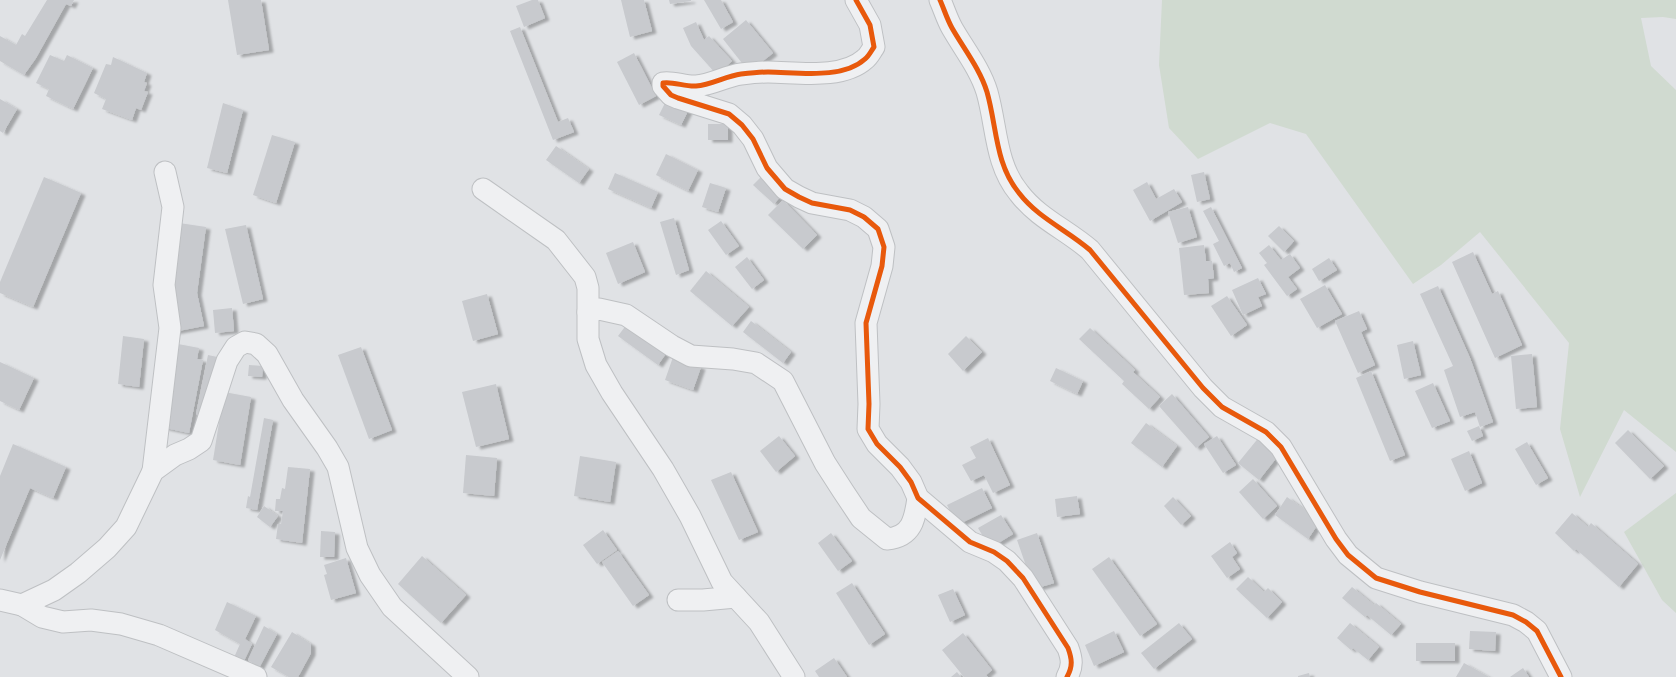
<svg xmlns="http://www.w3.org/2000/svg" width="1676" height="677" font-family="'Titillium Web',sans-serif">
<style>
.green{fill:#d0dad0}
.building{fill:#c8cace;filter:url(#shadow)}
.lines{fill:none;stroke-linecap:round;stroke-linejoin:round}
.street-casing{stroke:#bec0c3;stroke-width:23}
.street{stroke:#eff0f2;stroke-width:21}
.cycleway-casing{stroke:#edf1f6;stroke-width:8}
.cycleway{stroke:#e8590c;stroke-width:5}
</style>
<defs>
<filter id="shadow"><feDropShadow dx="4.5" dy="2.5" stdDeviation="1" flood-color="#0004"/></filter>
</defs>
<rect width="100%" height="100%" fill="#e0e2e5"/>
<!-- green -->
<g class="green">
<path d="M1162,0H1676V19L1663,17L1641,18L1651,66L1676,90V452L1624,410L1580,497L1560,429L1569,343L1480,232L1441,265L1413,284L1306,134L1270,123L1198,159L1169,128L1159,65Z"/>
<path d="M1676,493V613L1662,600L1624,532Z"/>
</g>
<!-- building -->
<g class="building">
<path d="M47,0H74L71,6L66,4L36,58L24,75L0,61V36L16,45L22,34L25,36Z"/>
<path d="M228,0H261L269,50L237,55Z"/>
<path d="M532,0H538L545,18L524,27L516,6Z"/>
<path d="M621,0H644L652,31L630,37Z"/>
<path d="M669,0H691V1L670,4Z"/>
<path d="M704,0H721L733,22L721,29Z"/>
<path d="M746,20L773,53L749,72L723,39Z"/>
<path d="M696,22L704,40L709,36L732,61L717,75L691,46L683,28Z"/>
<path d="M520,27L558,122L568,118L574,132L553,140L510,31Z"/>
<path d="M634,53L656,96L639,105L617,62Z"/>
<path d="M50,55L64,61L67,55L93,68L73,109L46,96L49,89L36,83Z"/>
<path d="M113,57L147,73L144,82L147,83L144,91L148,92L141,110L136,108L132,120L102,109L106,99L94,93L106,64L111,65Z"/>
<path d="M668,97L690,107L681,125L659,115Z"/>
<path d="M0,99L17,109L3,133L0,131Z"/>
<path d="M223,103L243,110L227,173L207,168Z"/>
<rect x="708" y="124" width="20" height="16"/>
<path d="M272,135L295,142L276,203L253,195Z"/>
<path d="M556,146L589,169L579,183L546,160Z"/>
<path d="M666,154L698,170L688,191L656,175Z"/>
<path d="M1204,172L1210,199L1197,202L1191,175Z"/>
<path d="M615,173L658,192L651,208L608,189Z"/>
<path d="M765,173L785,191L774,204L753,185Z"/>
<path d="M44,177L81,193L33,307L0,293V282Z"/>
<path d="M1147,182L1156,199L1174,189L1182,202L1150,221L1133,190Z"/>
<path d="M710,183L726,188L718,212L702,207Z"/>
<path d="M783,200L817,235L803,249L768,215Z"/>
<path d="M1188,207L1197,237L1178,243L1168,212Z"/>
<path d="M1211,207L1242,268L1234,272L1230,263L1224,266L1213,244L1219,241L1203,211Z"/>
<path d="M674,218L689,270L676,275L660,222Z"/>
<path d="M721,221L739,246L726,255L708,230Z"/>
<path d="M179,223L206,227L197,293L204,326L173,332L167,299Z"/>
<path d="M246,225L263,299L243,304L225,229Z"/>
<path d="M1279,226L1294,241L1284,252L1268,236Z"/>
<path d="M633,242L645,272L618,284L606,253Z"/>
<path d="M1204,245L1206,261H1212L1214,278L1208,279L1209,293L1184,295L1179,248Z"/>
<path d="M1269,245L1281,260L1290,254L1300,268L1288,277L1297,289L1287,296L1264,265L1267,263L1259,253Z"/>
<path d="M1473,252L1492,294L1498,291L1522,345L1495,358L1452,262Z"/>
<path d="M747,257L764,280L752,289L735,267Z"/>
<path d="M1329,258L1337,270L1319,281L1312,269Z"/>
<path d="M706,271L749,307L732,326L690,291Z"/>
<path d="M1258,278L1266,294L1258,297L1262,306L1243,315L1232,290Z"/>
<path d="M1325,285L1342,314L1317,328L1300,299Z"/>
<path d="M1438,286L1470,358L1493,422L1480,427L1475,412L1460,417L1444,370L1453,366L1420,294Z"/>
<path d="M487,294L498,334L473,341L462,301Z"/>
<path d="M1227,296L1247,325L1231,336L1211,306Z"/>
<path d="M232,308L234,331L215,333L213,310Z"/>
<path d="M1359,311L1367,329L1361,332L1375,365L1358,373L1335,321Z"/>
<path d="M751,321L791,352L783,363L743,332Z"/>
<path d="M627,324L667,352L658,365L618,336Z"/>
<path d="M1090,328L1135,370L1133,372L1160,397L1149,409L1122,384L1124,381L1079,339Z"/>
<path d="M123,336L144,339L139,387L118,384Z"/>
<path d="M966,336L982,352L963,371L948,354Z"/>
<path d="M1413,341L1421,375L1404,379L1397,345Z"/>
<path d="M178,344L199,348L197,359L203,360L189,433L161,427Z"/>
<path d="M361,347L392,430L369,439L338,355Z"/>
<path d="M1532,354L1537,407L1516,409L1511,356Z"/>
<path d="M208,355L217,357L205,416L196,414Z"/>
<path d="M673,357L701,367L693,390L665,380Z"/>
<path d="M0,362L34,378L19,410L0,401Z"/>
<path d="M249,365L263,366L262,377L248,376Z"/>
<path d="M1056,368L1083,381L1077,394L1050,381Z"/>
<path d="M1371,371L1405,455L1390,461L1356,378Z"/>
<path d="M1433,383L1450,421L1432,428L1415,391Z"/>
<path d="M496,384L509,439L476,447L462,392Z"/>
<path d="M224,392L251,397L240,465L213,460Z"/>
<path d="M1172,394L1209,437L1196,448L1159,406Z"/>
<path d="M264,418L273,420L257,510L246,508L248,496L250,497Z"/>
<path d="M1146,423L1177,446L1162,467L1131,443Z"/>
<path d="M1479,426L1483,436L1472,441L1467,431Z"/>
<path d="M1628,430L1664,466L1650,479L1615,443Z"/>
<path d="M779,436L795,456L776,472L760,451Z"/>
<path d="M1217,436L1236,465L1223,473L1204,444Z"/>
<path d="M1260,436L1281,452L1259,480L1238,463Z"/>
<path d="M988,438L1010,485L993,493L984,475L971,481L962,465L976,458L970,447Z"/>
<path d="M1527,442L1548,478L1536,485L1515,449Z"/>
<path d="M13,444L66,467L53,498L30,488L0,560V476Z"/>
<path d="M1469,451L1482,483L1465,491L1451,459Z"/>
<path d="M466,455L497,458L494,496L463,493Z"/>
<path d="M580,456L616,462L610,502L574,496Z"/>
<path d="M288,467L310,469L302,543L276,539L278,524H281L283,511H275L276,499H280L282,488L285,489Z"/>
<path d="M731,472L758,532L739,540L711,480Z"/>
<path d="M1253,479L1277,506L1263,519L1239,492Z"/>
<path d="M982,488L992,508L957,525L947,505Z"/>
<path d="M1077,496L1080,514L1057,517L1055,499Z"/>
<path d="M1173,497L1191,516L1181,525L1164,506Z"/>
<path d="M1287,497L1320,521L1308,539L1275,515Z"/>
<path d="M264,506L278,516L270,527L257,517Z"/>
<path d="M1572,513L1588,527L1591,523L1638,564L1619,587L1576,549L1574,551L1555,533Z"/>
<path d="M1001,515L1013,534L990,548L978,528Z"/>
<path d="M603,530L617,550L597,564L583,545Z"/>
<path d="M321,531L335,532L334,557H320Z"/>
<path d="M831,533L852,561L838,571L818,543Z"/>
<path d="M1037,533L1054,583L1034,589L1017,540Z"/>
<path d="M1230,542L1237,553L1232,557L1240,569L1227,578L1211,556Z"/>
<path d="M618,551L649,595L633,606L602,562Z"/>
<path d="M422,556L466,595L441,623L398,584Z"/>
<path d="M1109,557L1157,624L1140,636L1092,569Z"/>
<path d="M346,558L356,593L331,600L324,575L327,574L324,565Z"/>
<path d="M1248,577L1264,592L1268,588L1282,602L1267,618L1236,589Z"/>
<path d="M852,583L885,634L869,645L836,593Z"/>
<path d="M1352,587L1374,605L1376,603L1401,624L1391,635L1367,615L1365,617L1342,598Z"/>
<path d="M953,589L965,615L950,622L938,595Z"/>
<path d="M227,602L256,616L245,639L252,644L242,665L232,662L240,644L215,630Z"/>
<path d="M1179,623L1192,639L1154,669L1141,653Z"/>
<path d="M1350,623L1379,647L1368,660L1353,648L1351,650L1337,638Z"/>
<path d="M264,626L277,634L259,668L248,660Z"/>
<path d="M1114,631L1124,652L1094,666L1085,645Z"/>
<path d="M1470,631L1496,632L1495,651L1469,649Z"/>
<path d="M292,632L311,644V653L298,677H289L271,667Z"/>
<path d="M963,633L992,670L986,675L988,677H964L942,650Z"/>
<rect x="1416" y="643" width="39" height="18"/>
<path d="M834,658L847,677H819L815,671Z"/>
<path d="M1464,663L1489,677H1456Z"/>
<path d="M1523,668L1529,677H1510Z"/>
<path d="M957,672L961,677H951Z"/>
<path d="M1309,673L1310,677H1298V676Z"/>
</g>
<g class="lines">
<defs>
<g id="street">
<path d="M856,0L870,25L874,47C871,51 869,56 865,59C842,80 796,72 768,72C759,72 750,73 741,74C726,76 711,85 696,86C686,87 672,81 663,83V86L671,95L678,98L729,114L742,125L753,139L767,168L785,189L799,197L812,203L850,210L864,217L878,229L884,247L882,266L866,323L869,404L868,429L877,444L900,467L911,482L918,498L970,542L994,552L1007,561L1023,578L1068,648C1072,659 1073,666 1067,677"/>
<path d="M940,0C944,9 947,19 952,28C964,49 980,69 987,92C997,127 995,164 1019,193C1038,218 1067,230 1090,250L1203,388L1222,407L1266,432L1281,447L1336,539L1348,555L1376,578L1420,592L1513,615L1526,622L1537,631L1561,677"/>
<path d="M483,189L556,240L585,277L588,288V339L596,365L612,393L663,469L690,516L722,582L759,622L794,677"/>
<path d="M588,312L599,309L626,315L672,346L691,356L733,359L756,363L783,381L825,463L843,491L861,518L887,539C912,537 915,519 918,498"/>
<path d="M153,471L170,328L164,285L173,207L165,172"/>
<path d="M0,600L22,605L54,590L78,573L107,548L126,527L153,471L175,455L189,449L201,441L227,361L236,347L245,342L256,344L267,354L293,400L327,448L338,467L357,548L370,575L392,607L468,677"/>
<path d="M678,600H703L736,597"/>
<path d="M22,605L42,617L63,622L91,620L121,624L159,635L256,677"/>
</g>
</defs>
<!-- street casing -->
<use href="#street" class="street-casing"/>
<!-- street -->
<use href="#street" class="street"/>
<defs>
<g id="cycleway">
<path d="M856,0L870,25L874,47C871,51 869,56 865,59C842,80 796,72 768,72C759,72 750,73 741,74C726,76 711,85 696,86C686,87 672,81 663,83V86L671,95L678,98L729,114L742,125L753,139L767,168L785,189L799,197L812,203L850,210L864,217L878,229L884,247L882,266L866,323L869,404L868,429L877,444L900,467L911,482L918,498L970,542L994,552L1007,561L1023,578L1068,648C1072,659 1073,666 1067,677"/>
<path d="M940,0C944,9 947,19 952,28C964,49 980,69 987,92C997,127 995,164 1019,193C1038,218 1067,230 1090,250L1203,388L1222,407L1266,432L1281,447L1336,539L1348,555L1376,578L1420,592L1513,615L1526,622L1537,631L1561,677"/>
</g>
</defs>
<!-- cycleway casing -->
<use href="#cycleway" class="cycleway-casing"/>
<!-- cycleway -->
<use href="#cycleway" class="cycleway"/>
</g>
</svg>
